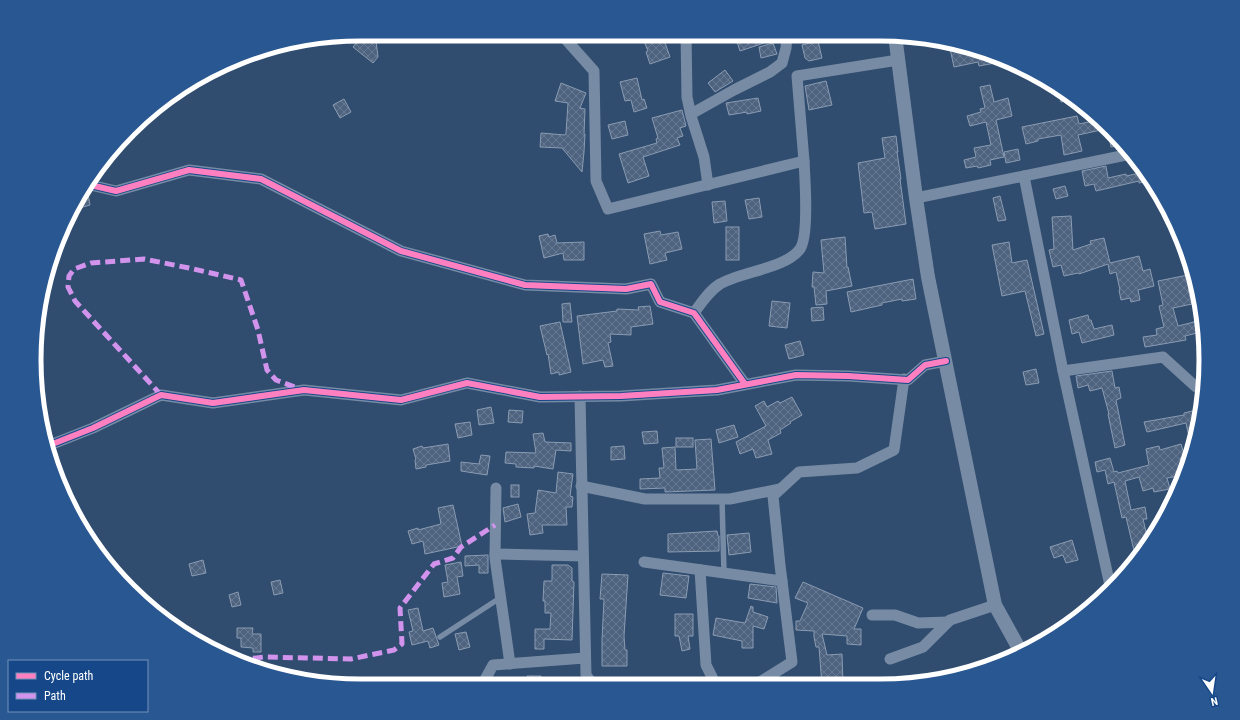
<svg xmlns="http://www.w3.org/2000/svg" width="1240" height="720" font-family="'Roboto Condensed',sans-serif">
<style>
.building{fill:url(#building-cross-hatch);stroke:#8b9cb2}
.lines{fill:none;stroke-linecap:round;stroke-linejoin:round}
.service{stroke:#778ca4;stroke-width:5.5}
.minor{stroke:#778ca4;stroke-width:11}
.tertiary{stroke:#778ca4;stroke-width:14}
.quiet{stroke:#d193ec;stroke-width:5;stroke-dasharray:10 5;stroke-linecap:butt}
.cycleway-casing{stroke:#164889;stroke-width:8}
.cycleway{stroke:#ff80c0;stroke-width:6}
.rim{fill:none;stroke:#fff;stroke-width:5}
</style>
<defs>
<pattern id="building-cross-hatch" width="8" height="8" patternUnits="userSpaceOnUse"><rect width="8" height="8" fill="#4d637f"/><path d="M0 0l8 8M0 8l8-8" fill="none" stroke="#687a92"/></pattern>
</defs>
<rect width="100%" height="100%" fill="#304c6f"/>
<!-- building -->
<g class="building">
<path d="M641,34H662L670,57L650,64L646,52L648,51Z"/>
<path d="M752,35H762L764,43L740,51L736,39Z"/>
<path d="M362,36L369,41H376L378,57L373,63L353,47Z"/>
<path d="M818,41L822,58L809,61L805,58L802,45Z"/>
<path d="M773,43L777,54L761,58L759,47Z"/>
<path d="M949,44L985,51L994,56L995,63L979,66L978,62L954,67Z"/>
<path d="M725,70L733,81L715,92L708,83Z"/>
<path d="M637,78L642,100L644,99L647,108L634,112L631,100L625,101L620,82Z"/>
<path d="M826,81L832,105L809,110L805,86Z"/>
<path d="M561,83L586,93L580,108L585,109L584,134H585L584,152L582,172L562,148L540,147L541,133L565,135L566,133L568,103L555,101Z"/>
<path d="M990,85L994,102L1008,98L1012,116L996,120L1004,157L990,160L991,165L978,168L977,166L966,168L964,160L976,157L974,148L991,145L986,122L970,126L967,116L981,112L980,109L985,108L980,87Z"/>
<path d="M1058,87L1061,89L1074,99L1061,102Z"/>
<path d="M758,98L761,111L747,114V112L729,115L726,103Z"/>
<path d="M344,99L351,112L340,118L333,105Z"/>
<path d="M682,110L686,126L680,128L683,136L677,138L680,145L643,157L649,176L628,183L619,154L657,143L656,139L658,138L652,118Z"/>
<path d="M1077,116L1079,124L1098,120L1101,130L1078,135L1082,151L1064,155L1061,135L1038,139V141L1026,144L1022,127Z"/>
<path d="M625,121L628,135L612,139L608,125Z"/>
<path d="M1107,126L1110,129L1123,145L1111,147Z"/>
<path d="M896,136L898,152H897L901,179H900L906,224L875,229L872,212L864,213L858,163L885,158L882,138Z"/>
<path d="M1018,149L1020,160L1006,163L1004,152Z"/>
<path d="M1106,166L1108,178L1126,174V176L1145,172L1152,180L1139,183V181L1096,191L1094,184L1085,186L1082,171Z"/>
<path d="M1065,186L1068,196L1056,199L1053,189Z"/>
<path d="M88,194L90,205L76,209L81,196Z"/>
<path d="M1000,196L1006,220L998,221L993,198Z"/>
<path d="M759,198L762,217L749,219L745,200Z"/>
<path d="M725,201L727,221L714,223L712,202Z"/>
<path d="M1071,216L1073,250L1091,244L1090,241L1104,238L1110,263L1139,256L1143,271L1150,269L1154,286L1138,290L1140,300L1131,302L1130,298L1121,300L1119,290H1120L1116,272L1110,274L1108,264L1079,274L1078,273L1064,276L1061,265L1053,267L1049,250L1054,249L1052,217Z"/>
<rect x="726" y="227" width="13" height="33"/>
<path d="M660,231L661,235L678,232L682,249L665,253L667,260L650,264L644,234Z"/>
<path d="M548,234L549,237L555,235L557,243L584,242V260H564L563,253L544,258L539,236Z"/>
<path d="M845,237L847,268L848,267L852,286L826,291L827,304L816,305L814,287H812L813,272L824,273L821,240Z"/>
<path d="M1009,242L1012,263L1027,260L1044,334L1036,336L1025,291L1002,296L992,245Z"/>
<path d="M1193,274L1197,287L1188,289L1192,304L1173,308L1178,326L1194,322V321L1202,319L1204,343H1199L1197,333L1185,336L1186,340L1145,347L1143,337L1157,335L1156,329L1164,327L1159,306L1163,305L1158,281Z"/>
<path d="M913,279L916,299L902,301V299L882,303V305L851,312L847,292Z"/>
<path d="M772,301L790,303L787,328L769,326Z"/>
<path d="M570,303L572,322H563L562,304Z"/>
<path d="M650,306L653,324L631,327V335L610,334L611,342L608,343L613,366L605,367L603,360L583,364L577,316L617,311V309L639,310L638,307Z"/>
<path d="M823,307L824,320L812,321L811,308Z"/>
<path d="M1088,315L1089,320H1091L1094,329L1112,325L1114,335L1082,343L1079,332L1072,334L1069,320Z"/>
<path d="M560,322L571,372L559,375V372L551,374L548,354L547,355L540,326Z"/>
<path d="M800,341L804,355L789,359L785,345Z"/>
<path d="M1036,369L1039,383L1026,385L1023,372Z"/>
<path d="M1112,371L1115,388L1119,387L1121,398L1116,400L1125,445L1115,448L1108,414H1109L1102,388L1090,391L1088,385L1078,388L1076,376Z"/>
<path d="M792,397L802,415L790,422L791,423L780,430L781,433L768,440L772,454L756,458L753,449L740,454L736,442L766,426L755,406L764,401L767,407L778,401L780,403Z"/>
<path d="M491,407L494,423L479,425L477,410Z"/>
<path d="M1201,409L1200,423L1196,435L1189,437L1186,423L1147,432L1144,422L1184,415V413Z"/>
<path d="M509,410L523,411L522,423L508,422Z"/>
<path d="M470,422L472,435L458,438L455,424Z"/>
<path d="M734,425L738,437L719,443L716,430Z"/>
<path d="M657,431L658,443L644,444L642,432Z"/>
<path d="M543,433L545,442L571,443V451L556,450L553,469L534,466V468L516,467V464L505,463L506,452L536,453L533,434Z"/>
<rect x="676" y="438" width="17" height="9"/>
<path d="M711,439L715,490L665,492V488L640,489V479L660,478L659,468H664L662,448L675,447L676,470L697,469L695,440Z"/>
<path d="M448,444L450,461L426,465V467L416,469L415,460L416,459L413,449L422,446L423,448Z"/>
<path d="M1181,444L1185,457L1180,458L1184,475L1167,478L1170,489L1154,492L1153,488L1143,491L1139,477L1125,481L1131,510L1145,507L1147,519H1143L1147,536L1150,535L1151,541L1136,559L1126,517L1122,518L1114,482L1108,484L1105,470L1097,472L1095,462L1110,458L1114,472L1117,471L1118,473L1149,465L1146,449L1159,446L1160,450Z"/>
<path d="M624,446L625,459L611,460V447Z"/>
<path d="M481,455L490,456L487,475L461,471V462L479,464Z"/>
<path d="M558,472L573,474L570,496L573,497L572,507H566L567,525H542L543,533L530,535L527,514L535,513L538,490L556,493Z"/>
<rect x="511" y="485" width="8" height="12"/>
<path d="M518,504L521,517L505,522L503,508Z"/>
<path d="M453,505L462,546L425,554L423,541L412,544L408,531L418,528V530L441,524L438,508Z"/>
<path d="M717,531L718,536H719V551L668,552V534Z"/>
<path d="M749,533L751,552L729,555L727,535Z"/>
<path d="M1072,540L1078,560L1066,563L1063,555L1054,558L1050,547Z"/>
<path d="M488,555V573H479V565L465,566V556Z"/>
<path d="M203,560L206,573L192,576L189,564Z"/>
<path d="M461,562L463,576L457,577L460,594L444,597L442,583L448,582L445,565Z"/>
<path d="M552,565H568L572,568V581L574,582L572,640L544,639V649H535V629H550L551,613H545V601H543L544,581H552Z"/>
<path d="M663,573L689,576L686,598L660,595Z"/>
<path d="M602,574L628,575L624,636L625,650H627V666H602V640L604,599H600Z"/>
<path d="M280,580L283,593L274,595L271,582Z"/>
<path d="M803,582L863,608L854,629H861V645L847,644V636L822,634L827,655L842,654L843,685H822L819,647H816L814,637V631L796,630V621H800L808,603L795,598Z"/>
<path d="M750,584L776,587L777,603L748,598Z"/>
<path d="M238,592L241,605L232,607L229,595Z"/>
<path d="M751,606L753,607V612L768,617L764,629L753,626V648H742V641L713,635L716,618L745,623Z"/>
<path d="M418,608L423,631L433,628L439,645L430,648L428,641L412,645L409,632L413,631L408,610Z"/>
<path d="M675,614H693V636H688L690,649L682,651L679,636H675Z"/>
<path d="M237,628H253L252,634H261V652H253V648L241,647V638H237Z"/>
<path d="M466,632L470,647L459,650L455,634Z"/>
<path d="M527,676H541L542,685H527Z"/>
</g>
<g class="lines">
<!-- service -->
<g class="service">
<path d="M722,499L724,573"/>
<path d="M440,637L500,598"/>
<path d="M580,685L586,675"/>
</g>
<!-- minor -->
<g class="minor">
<path d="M561,34L594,71L596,181L608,209L804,161L797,76L898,60"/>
<path d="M686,34L687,97L691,116L704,157L708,185"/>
<path d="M691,114L734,90L770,72L782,63L786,48L787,35"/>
<path d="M1024,176L1063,371L1163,357L1196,387L1203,386"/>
<path d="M86,184L116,191L189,170L261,179L401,251L525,285L626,289L651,284L660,302L694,313L745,384"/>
<path d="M916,198L1131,154"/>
<path d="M694,313C701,303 709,291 720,284C742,271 785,269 800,249C809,236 805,179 804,161"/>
<path d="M1063,371L1111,590"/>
<path d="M580,396L586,675L593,685"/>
<path d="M50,445L93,428L161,395L213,403L304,390L401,400L467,383L540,397L621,396L717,390L796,375L848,376L908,380L925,365L946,361"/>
<path d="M581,486L645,499H730L780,489"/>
<path d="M496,488L495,558L510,664"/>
<path d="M495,554L583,556"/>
<path d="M644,562L782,581"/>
<path d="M700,570L706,665L716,685"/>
<path d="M872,615H895L918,623L948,622"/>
<path d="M890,659L923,647L950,620L995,605"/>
<path d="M482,685L493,665L585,658"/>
<path d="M755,685L792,662L780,565L773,496L799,472L857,468L894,450L904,379"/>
</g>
<!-- tertiary -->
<path class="tertiary" d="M895,35L916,198L928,277L995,605L1021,652"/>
<!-- quiet -->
<g class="quiet">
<path d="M161,395L75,301L68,287L69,276L74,269L91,263L144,259L189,268L241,280L258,330L267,370L276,380L300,389"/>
<path d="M238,660L264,657L351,659L394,650L402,644L400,608L434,564L453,558L461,547L495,525"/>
</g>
<defs>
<g id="cycleway">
<path d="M86,184L116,191L189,170L261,179L401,251L525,285L626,289L651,284L660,302L694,313L745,384"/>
<path d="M50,445L93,428L161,395L213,403L304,390L401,400L467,383L540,397L621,396L717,390L796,375L848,376L908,380L925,365L946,361"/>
</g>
</defs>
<!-- cycleway casing -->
<use href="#cycleway" class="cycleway-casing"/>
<!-- cycleway -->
<use href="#cycleway" class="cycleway"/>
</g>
<!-- crop -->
<path d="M0 0H1240V720H0ZM360 41H880A319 319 0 0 1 1199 360V360A319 319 0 0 1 880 679H360A319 319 0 0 1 41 360V360A319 319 0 0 1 360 41Z" fill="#295792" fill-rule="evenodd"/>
<path class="rim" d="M360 41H880A319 319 0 0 1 1199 360V360A319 319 0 0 1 880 679H360A319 319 0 0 1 41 360V360A319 319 0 0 1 360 41Z"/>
<!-- legend -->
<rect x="8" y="660" width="140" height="52" fill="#164889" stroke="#7391b8"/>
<rect x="16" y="673" width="20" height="6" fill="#ff80c0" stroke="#7391b8"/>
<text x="44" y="680" font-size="12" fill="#ffffff">Cycle path</text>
<rect x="16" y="693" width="20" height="6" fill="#d193ec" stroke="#7391b8"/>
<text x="44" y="700" font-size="12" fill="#ffffff">Path</text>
<!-- north arrow -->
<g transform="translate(1212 692) rotate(167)" stroke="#164889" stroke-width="3" paint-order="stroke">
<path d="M0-3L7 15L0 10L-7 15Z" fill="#ffffff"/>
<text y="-6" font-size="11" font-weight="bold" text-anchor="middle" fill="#ffffff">N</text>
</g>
</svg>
